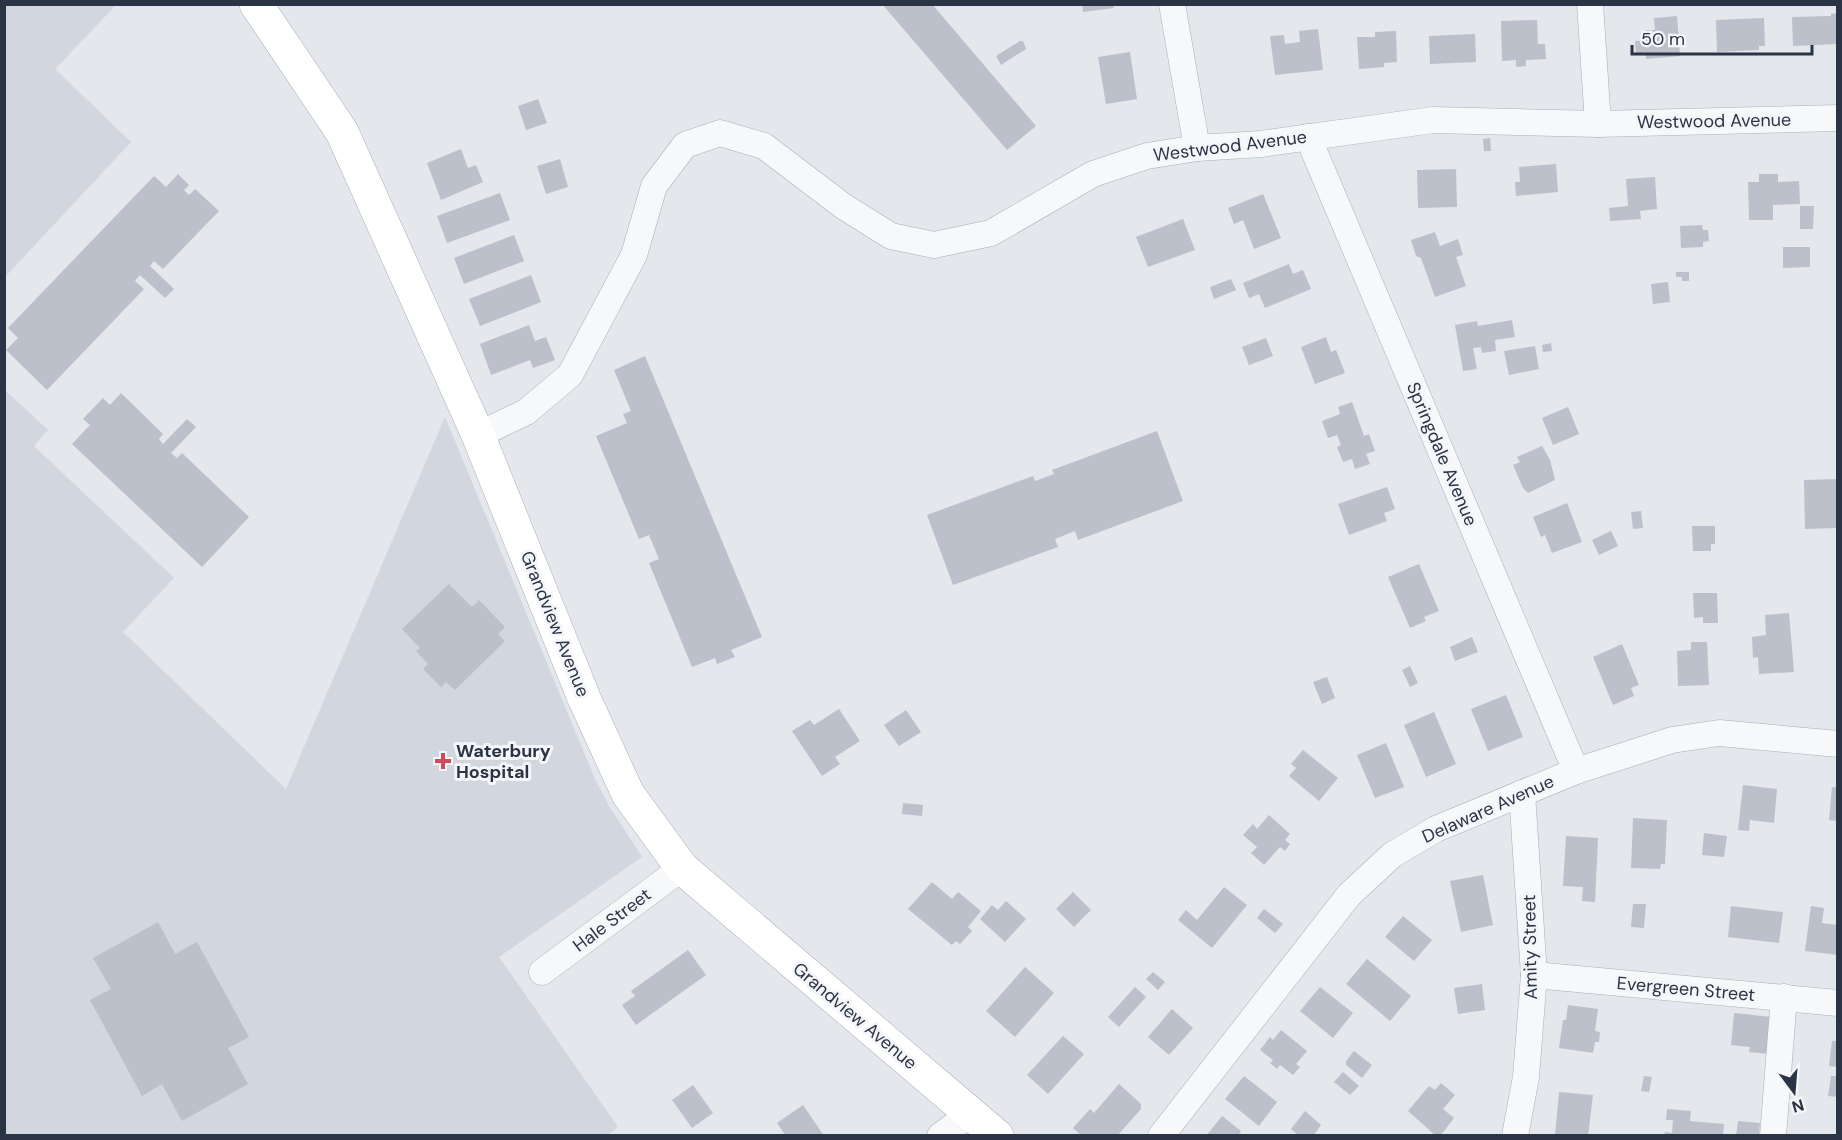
<svg xmlns="http://www.w3.org/2000/svg" width="1842" height="1140" font-family="'DM Sans',sans-serif">
<style>
.built{fill:#d2d6de}
.building{fill:#bbc0ca}
.lines{fill:none;stroke-linecap:round;stroke-linejoin:round}
.street-casing{stroke:#a9aeb7;stroke-width:27}
.secondary-casing{stroke:#a9aeb7;stroke-width:34}
.street{stroke:#f7f8fa;stroke-width:26}
.secondary{stroke:#fff;stroke-width:33}
.poi-dot{fill:#d1495b;stroke:#f4f6f9;stroke-width:2}
.labels{text-anchor:middle;stroke-width:6;stroke-linejoin:round;paint-order:stroke}
.street-label{font-size:18px;fill:#2b3445;stroke:#f4f6f9}
.poi-label{font-size:18px;font-weight:bold;fill:#2b3445;stroke:#f4f6f9;text-anchor:start}
</style>
<rect width="100%" height="100%" fill="#e4e7ec"/>
<!-- built -->
<g class="built">
<path d="M5,4L116,5L55,69L131,142L5,277Z"/>
<path d="M4,389L48,430L34,446L174,578L123,632L286,789L445,417L595,779L609,806L642,857L499,957L618,1127L606,1136L5,1135Z"/>
</g>
<!-- building -->
<g class="building">
<path d="M882,4H932L1036,126L1007,150Z"/>
<path d="M1082,4H1113L1114,8L1083,12Z"/>
<path d="M1838,13V44L1793,46L1792,17L1831,16V14Z"/>
<path d="M1677,16L1680,56L1646,59V53L1636,54L1635,41L1646,40L1645,30H1655L1654,18Z"/>
<path d="M1764,18L1765,46H1759V50L1717,52L1716,20Z"/>
<path d="M1537,20L1538,44H1545L1546,59L1526,60V66L1516,67V60L1502,61L1501,21Z"/>
<path d="M1318,29L1323,70L1275,75L1270,36L1284,35L1285,44L1300,42L1299,31Z"/>
<path d="M1396,31L1397,62L1384,63V67L1359,69L1357,37H1375V32Z"/>
<path d="M1475,34L1476,62L1430,64L1429,36Z"/>
<path d="M1020,41H1023L1026,49L1001,65L996,56Z"/>
<path d="M1130,52L1137,99L1106,104L1098,57Z"/>
<path d="M538,99L547,123L526,130L518,106Z"/>
<path d="M1490,138L1491,151H1484L1483,139Z"/>
<path d="M461,149L468,168L476,165L483,182L441,200L427,163Z"/>
<path d="M560,159L568,187L546,194L537,166Z"/>
<path d="M1556,164L1558,192L1516,196L1515,182H1520L1519,167Z"/>
<path d="M1456,169L1457,207L1418,208L1417,170Z"/>
<path d="M178,174L189,185L184,190L189,195L195,189L219,211L163,269L154,261L150,266L174,289L165,298L140,275L135,281L144,289L47,390L6,350L18,338L8,328L154,176L166,187Z"/>
<path d="M1759,174H1778V182L1799,181L1800,204L1773,205V220H1749L1748,182H1759Z"/>
<path d="M1655,177L1657,209L1640,211L1641,219L1610,221L1609,208L1628,206L1626,179Z"/>
<path d="M500,193L510,220L447,243L437,216Z"/>
<path d="M1263,194L1281,238L1254,249L1243,220L1234,224L1228,208Z"/>
<path d="M1800,206H1814L1813,229H1800Z"/>
<path d="M1183,219L1195,250L1148,267L1136,237Z"/>
<path d="M1702,225L1703,230H1708L1709,241L1703,242V247L1681,248L1680,226Z"/>
<path d="M1435,232L1440,246L1458,239L1463,255L1456,257L1466,286L1435,297L1421,258L1416,256L1411,240Z"/>
<path d="M514,235L524,261L464,284L454,258Z"/>
<path d="M1783,247H1810V267L1783,268Z"/>
<path d="M1289,264L1293,274L1303,270L1311,289L1265,308L1259,294L1249,298L1243,283Z"/>
<path d="M1676,272H1689V281H1682V277H1676Z"/>
<path d="M531,275L541,302L480,326L469,299Z"/>
<path d="M1231,279L1236,290L1214,299L1210,287Z"/>
<path d="M1668,282L1670,302L1653,304L1651,284Z"/>
<path d="M1512,320L1515,337L1495,340L1496,351L1482,353L1481,347L1473,348L1477,369L1463,371L1455,325L1477,321L1478,326Z"/>
<path d="M529,325L535,341L546,337L555,360L533,368L530,360L491,375L480,344Z"/>
<path d="M1326,337L1331,352L1336,350L1345,373L1315,384L1301,347Z"/>
<path d="M1266,338L1273,356L1249,365L1242,347Z"/>
<path d="M1551,343L1552,351L1543,352L1542,345Z"/>
<path d="M1535,346L1539,369L1509,375L1504,351Z"/>
<path d="M645,356L762,637L731,650L735,657L717,664L715,658L692,667L649,563L659,559L649,535L639,539L596,436L627,423L623,414L631,411L614,370Z"/>
<path d="M121,393L163,434L159,439L163,444L187,419L196,427L171,453L177,458L182,453L249,517L202,567L72,444L90,425L83,419L103,398L110,405Z"/>
<path d="M1352,402L1364,436L1369,434L1375,451L1366,454L1370,464L1355,469L1352,459L1343,462L1337,447L1341,445L1337,435L1328,438L1322,421L1340,414L1338,407Z"/>
<path d="M1568,407L1579,434L1553,445L1542,418Z"/>
<path d="M1157,431L1183,501L1078,540L1075,531L1055,539L1058,547L953,585L927,515L1033,476L1035,481L1054,474L1052,470Z"/>
<path d="M1542,446L1550,460L1555,480L1528,493L1523,488L1513,465L1520,462L1517,457Z"/>
<path d="M1838,479V528L1805,529L1804,480Z"/>
<path d="M1387,487L1395,509L1384,513L1387,521L1349,535L1338,504Z"/>
<path d="M1567,503L1582,542L1552,553L1545,535L1541,537L1533,517Z"/>
<path d="M1641,511L1643,528L1633,529L1631,512Z"/>
<path d="M1692,526H1715V544H1711V551H1693Z"/>
<path d="M1611,531L1618,546L1599,555L1592,540Z"/>
<path d="M1419,564L1439,611L1424,617L1426,621L1410,628L1388,577Z"/>
<path d="M449,584L472,607L479,600L505,627L498,634L505,641L455,690L446,682L441,687L423,669L428,664L416,651L420,648L402,629Z"/>
<path d="M1693,593H1717L1718,623H1703V617L1694,618Z"/>
<path d="M1789,613L1794,672L1759,674L1758,657L1753,658L1752,637L1766,635L1765,615Z"/>
<path d="M1472,637L1478,652L1455,661L1450,647Z"/>
<path d="M1691,642H1707L1709,685L1678,686L1677,651L1691,650Z"/>
<path d="M1622,644L1639,685L1631,688L1634,696L1613,705L1593,657Z"/>
<path d="M1410,666L1418,683L1410,687L1402,670Z"/>
<path d="M1327,677L1335,698L1322,704L1313,682Z"/>
<path d="M1506,695L1523,737L1488,751L1471,709Z"/>
<path d="M839,709L860,741L835,757L840,764L822,776L792,731L810,720L814,725Z"/>
<path d="M906,710L921,732L899,746L884,725Z"/>
<path d="M1434,712L1456,764L1426,777L1404,725Z"/>
<path d="M1386,743L1404,787L1375,798L1357,755Z"/>
<path d="M1303,750L1338,778L1319,801L1289,776L1296,768L1291,764Z"/>
<path d="M1743,785L1777,789L1774,823L1750,820L1749,831L1738,830Z"/>
<path d="M1832,787H1838V821L1829,820Z"/>
<path d="M903,803L923,805L922,816L902,814Z"/>
<path d="M1269,815L1290,834L1285,840L1290,844L1285,851L1280,847L1264,865L1251,853L1257,847L1243,835L1253,824L1257,829Z"/>
<path d="M1633,818L1667,820L1665,864H1661L1660,869L1631,868Z"/>
<path d="M1704,833L1727,836L1724,857L1702,855Z"/>
<path d="M1566,836L1598,838L1595,902L1582,901L1583,887L1563,886Z"/>
<path d="M1483,875L1493,925L1461,932L1450,881Z"/>
<path d="M932,882L952,899L958,892L981,911L968,927L972,931L960,944L956,941L952,945L908,909Z"/>
<path d="M1224,887L1247,905L1212,948L1178,920L1186,910L1197,920Z"/>
<path d="M1073,892L1091,910L1074,927L1056,909Z"/>
<path d="M1006,901L1026,919L1005,942L980,919L992,905L998,910Z"/>
<path d="M1633,904H1646L1644,928L1631,927Z"/>
<path d="M1731,906L1783,912L1779,943L1728,937Z"/>
<path d="M1811,906L1824,908L1822,923L1838,925V955L1805,951Z"/>
<path d="M1264,909L1283,924L1275,933L1257,918Z"/>
<path d="M1403,916L1432,940L1414,961L1385,937Z"/>
<path d="M158,922L175,954L197,942L249,1037L228,1048L248,1084L182,1121L162,1084L142,1096L90,1000L111,989L93,958Z"/>
<path d="M688,950L706,975L636,1025L622,1005L635,996L631,991Z"/>
<path d="M1367,959L1411,996L1390,1021L1346,984Z"/>
<path d="M1025,967L1054,993L1015,1037L986,1011Z"/>
<path d="M1153,972L1165,982L1158,990L1146,979Z"/>
<path d="M1482,984L1485,1010L1458,1014L1454,988Z"/>
<path d="M1135,987L1146,997L1119,1027L1108,1017Z"/>
<path d="M1320,987L1353,1013L1333,1038L1300,1011Z"/>
<path d="M1568,1005L1598,1009L1595,1031L1600,1032L1599,1042H1595L1593,1053L1559,1048L1563,1020H1566Z"/>
<path d="M1172,1009L1193,1028L1169,1055L1148,1037Z"/>
<path d="M1734,1013L1772,1017L1770,1054L1749,1052L1750,1047L1731,1045Z"/>
<path d="M1281,1030L1307,1051L1296,1064L1300,1067L1293,1075L1280,1065L1277,1069L1270,1063L1273,1060L1260,1050L1270,1037L1273,1040Z"/>
<path d="M1063,1036L1084,1054L1048,1094L1027,1075Z"/>
<path d="M1832,1041H1838V1067L1829,1066Z"/>
<path d="M1354,1051L1372,1065L1362,1078L1346,1065V1061Z"/>
<path d="M1343,1072L1359,1086L1350,1095L1334,1082Z"/>
<path d="M1244,1076L1277,1102L1259,1126L1225,1099Z"/>
<path d="M1644,1076L1652,1077L1649,1092L1641,1091Z"/>
<path d="M1831,1076H1838V1097L1828,1096Z"/>
<path d="M1441,1083L1455,1095L1443,1109L1454,1118L1440,1136H1436L1408,1111L1429,1086L1435,1090Z"/>
<path d="M1119,1084L1141,1104V1109L1117,1136H1082L1073,1128L1090,1109L1094,1113Z"/>
<path d="M693,1085L713,1113L692,1128L672,1100Z"/>
<path d="M1559,1092L1593,1095L1588,1136H1555Z"/>
<path d="M803,1105L824,1136H786L777,1123Z"/>
<path d="M1667,1109L1691,1111L1690,1121L1724,1124L1723,1136H1664L1665,1132L1672,1133L1673,1120H1666Z"/>
<path d="M1305,1111L1321,1125L1313,1136H1299L1291,1129Z"/>
<path d="M1222,1116L1241,1131L1238,1136H1206Z"/>
<path d="M1738,1121L1760,1123L1759,1136H1736Z"/>
</g>
<g class="lines">
<defs>
<g id="street">
<path d="M1172,4L1197,148"/>
<path d="M1590,4L1598,124"/>
<path d="M1308,137L1576,771"/>
<path d="M478,435L526,412L570,375L634,255L654,186L685,145L720,133L764,146L843,206L891,236L934,245L991,233L1093,174L1147,156L1197,148L1261,144L1433,120L1598,124L1838,118"/>
<path d="M542,972L682,868"/>
<path d="M1534,975L1838,1003"/>
<path d="M940,1136L970,1114"/>
<path d="M1161,1136L1349,895L1392,855L1436,829L1576,771L1672,740L1719,733L1838,744"/>
<path d="M1515,1136L1526,1077L1534,975L1522,793"/>
<path d="M1773,1136L1784,997"/>
</g>
<path id="secondary" d="M256,4L342,132L478,435L584,698L628,794L682,868L997,1136"/>
</defs>
<!-- street casing -->
<use href="#street" class="street-casing"/>
<!-- secondary casing -->
<use href="#secondary" class="secondary-casing"/>
<!-- street -->
<use href="#street" class="street"/>
<!-- secondary -->
<use href="#secondary" class="secondary"/>
</g>
<!-- markers -->
<path class="poi-dot" d="M440 752h6v6h6v6h-6v6h-6v-6h-6v-6h6z"/>
<g class="labels">
<!-- street labels -->
<g class="street-label">
<text transform="translate(1714 121) rotate(-1)" y="6">Westwood Avenue</text>
<text transform="translate(1230 146) rotate(-7)" y="6">Westwood Avenue</text>
<text transform="translate(1442 454) rotate(67)" y="6">Springdale Avenue</text>
<text transform="translate(555 624) rotate(68)" y="6">Grandview Avenue</text>
<text transform="translate(1488 809) rotate(-24)" y="6">Delaware Avenue</text>
<text transform="translate(612 920) rotate(-37)" y="6">Hale Street</text>
<text transform="translate(1530 947) rotate(-91)" y="6">Amity Street</text>
<text transform="translate(1686 989) rotate(5)" y="6">Evergreen Street</text>
<text transform="translate(855 1016) rotate(40)" y="6">Grandview Avenue</text>
</g>
<!-- poi labels -->
<g class="poi-label">
<text x="456" y="757">Waterbury<tspan x="456" dy="21">Hospital</tspan></text>
</g>
</g>
<!-- border -->
<rect width="1842" height="1140" fill="none" stroke="#2b3445" stroke-width="12"/>
<!-- north arrow -->
<g transform="translate(1794 1092) rotate(164)" stroke="#f4f6f9" stroke-width="4.5" paint-order="stroke">
<path d="M0-4.5L10 22L0 15L-10 22Z" fill="#2b3445"/>
<text y="-9" font-size="16" font-weight="bold" text-anchor="middle" fill="#2b3445">N</text>
</g>
<!-- scale -->
<path d="M1632 45v9h180v-9" fill="none" stroke="#2b3445" stroke-width="3"/>
<text x="1641" y="45" font-size="18" fill="#2b3445" stroke="#f4f6f9" stroke-width="4.5" paint-order="stroke">50 m</text>
</svg>
